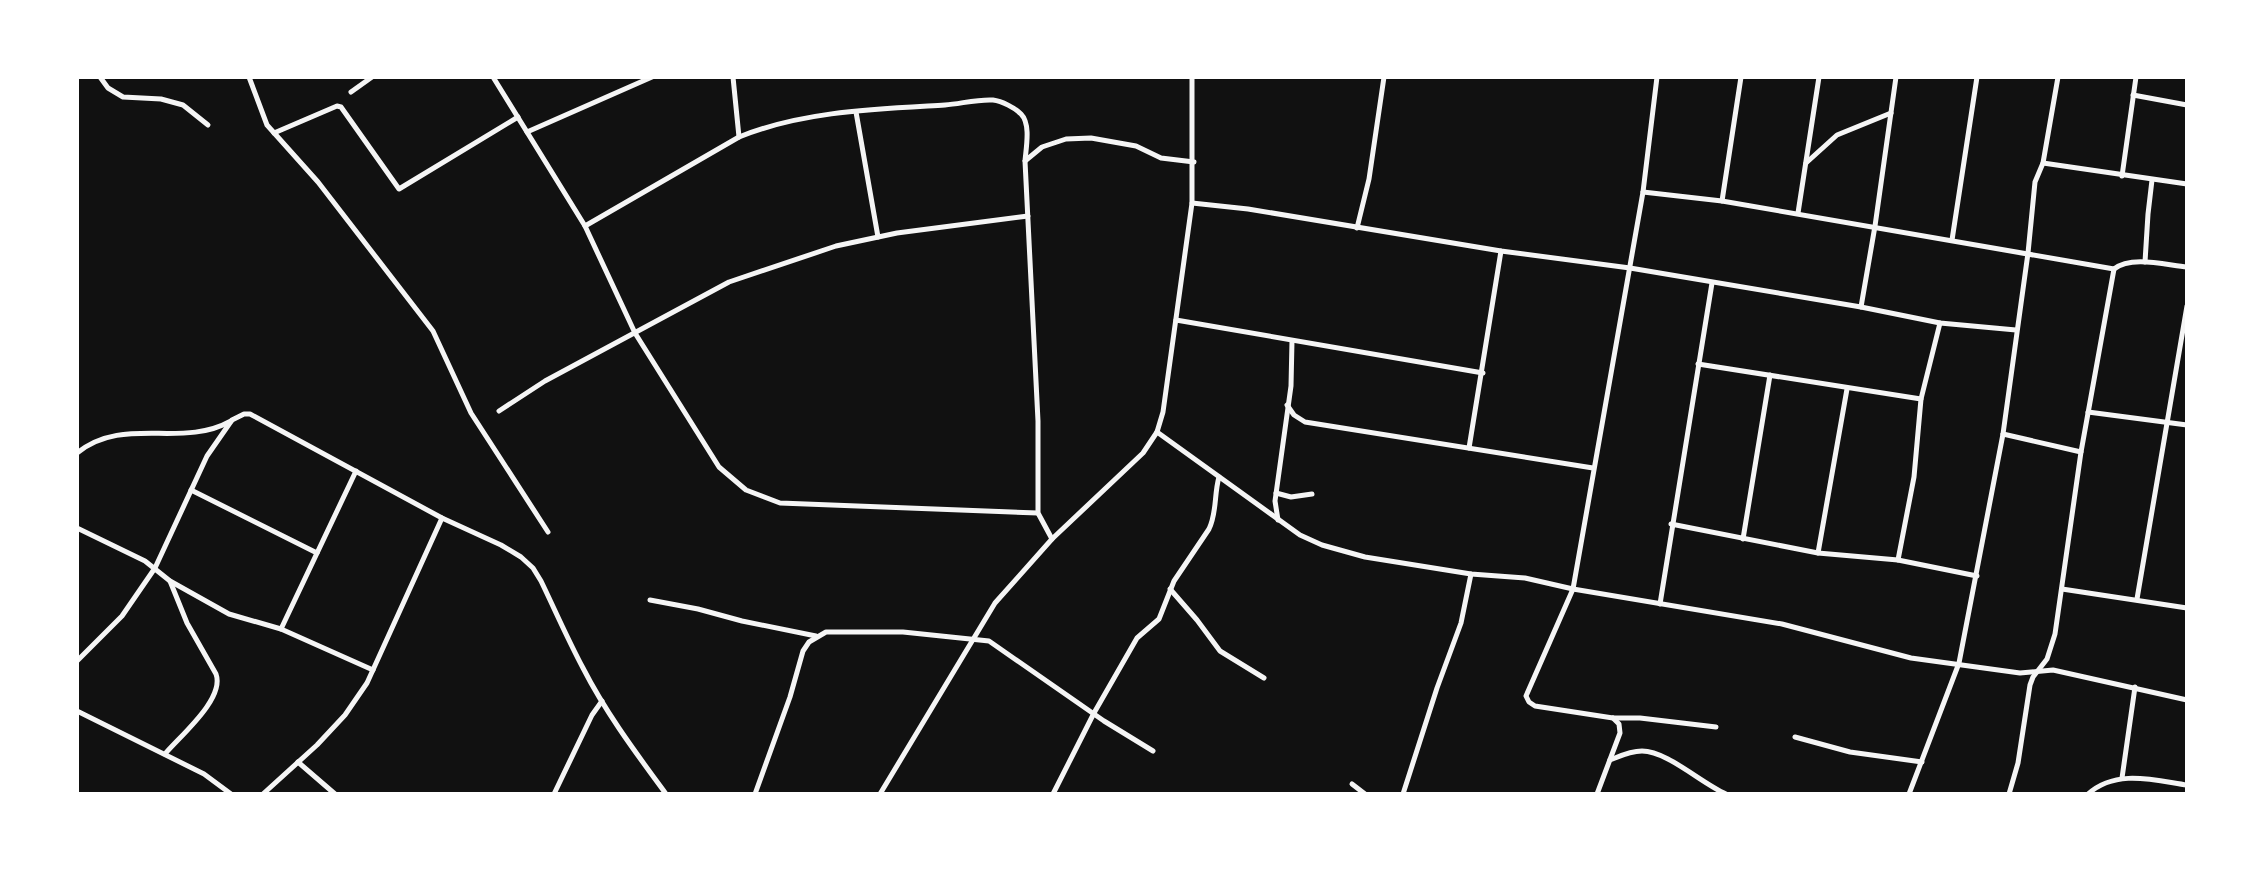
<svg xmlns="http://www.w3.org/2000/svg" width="2264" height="871" font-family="'Archivo Narrow',sans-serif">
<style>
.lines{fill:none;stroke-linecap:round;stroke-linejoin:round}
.minor{stroke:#f5f5f5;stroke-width:5}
</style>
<rect width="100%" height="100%" fill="#111"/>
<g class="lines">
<!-- minor -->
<g class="minor">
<path d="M100,77L108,88L123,97L161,99L183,105L208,125"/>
<path d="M249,77L267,125L318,182L433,331L471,413L548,532"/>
<path d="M493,77L585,226L635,333L719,467L746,490L780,503L1038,513"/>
<path d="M733,77L739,137"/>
<path d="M1657,77L1643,192L1573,589L1526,696L1529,702L1535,706L1613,718H1640L1716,727"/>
<path d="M351,92L372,77"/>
<path d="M2133,95L2187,105"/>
<path d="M856,112L878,237"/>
<path d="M527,132L652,77"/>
<path d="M274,133L337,106L341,107L399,189L518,117"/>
<path d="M1025,161L1042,147L1066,139L1091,138L1136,146L1161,158L1194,162"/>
<path d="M1806,163L1837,135L1891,113"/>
<path d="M2043,163L2187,184"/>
<path d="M2122,176L2136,77"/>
<path d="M1643,192L1722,201L2114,269C2131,255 2166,265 2187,267"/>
<path d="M1722,201L1741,77"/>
<path d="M1192,203L1248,209L1501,251L1630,268L1861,307L1940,323L2016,330"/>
<path d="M1798,213L1819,77"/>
<path d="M585,226L739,137C803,111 876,109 945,105C960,104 977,99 993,100C1002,101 1015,108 1021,114C1031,124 1026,148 1025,161L1038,421V513L1052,539"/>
<path d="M1357,228L1369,179L1384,77"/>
<path d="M1952,240L1977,77"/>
<path d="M2145,262L2148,214L2152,180"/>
<path d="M1861,307L1875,226L1896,77"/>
<path d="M1176,320L1483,373"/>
<path d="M1698,364L1921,399"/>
<path d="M1287,405L1294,415L1305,422L1593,468"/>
<path d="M499,411L545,381L729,282L836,246L897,233L1028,216"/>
<path d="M2088,412L2187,425"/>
<path d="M1157,432L1300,535L1322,545L1365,557L1471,574L1525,578L1573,589L1782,624L1911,658L2020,673L2053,670L2187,700"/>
<path d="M2003,434L2081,452"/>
<path d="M1469,448L1501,251"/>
<path d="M77,453C124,415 181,449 231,421"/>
<path d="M191,490L317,553"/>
<path d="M1276,493L1291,497L1312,494"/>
<path d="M1278,520L1275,501L1291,386L1292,341"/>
<path d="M1671,524L1818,553L1898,560L1977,576"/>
<path d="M77,528L145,561L170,581L229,614L281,629L373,670"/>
<path d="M1743,539L1770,375"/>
<path d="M1818,553L1847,389"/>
<path d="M1898,560L1914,477L1921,399L1940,323"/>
<path d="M1170,589L1197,620L1220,651L1264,678"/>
<path d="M2062,589L2187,608"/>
<path d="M2137,599L2187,306"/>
<path d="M650,600L698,609L742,621L816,636"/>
<path d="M1660,604L1712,283"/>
<path d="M281,629L356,471"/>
<path d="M77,661L122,616L155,568L207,456L232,420L244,414H250L442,518L501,545L521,557L533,568L541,581C555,610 568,640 583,668C606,713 636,753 666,794"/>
<path d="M77,711L204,774L231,794"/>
<path d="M1795,737L1850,752L1922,762"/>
<path d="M165,754C180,736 225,699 216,674L187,623L170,581"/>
<path d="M1610,760C1620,756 1630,751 1642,751C1667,751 1701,783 1726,794"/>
<path d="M298,762L335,794"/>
<path d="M2122,778L2135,687"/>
<path d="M1352,784L1365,794"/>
<path d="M263,794L317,745L345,715L367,683L442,518"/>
<path d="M554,794L592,715L602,701"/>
<path d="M755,794L790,697L803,651L809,642L826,632H903L989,641L1104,721L1153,751"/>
<path d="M880,794L995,603L1052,539L1143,453L1157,432L1163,412L1192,203V77"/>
<path d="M1053,794L1094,713L1137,638L1159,619L1174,581L1209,529C1217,513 1214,494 1219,477"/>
<path d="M1403,794L1437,688L1461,623L1471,574"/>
<path d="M1597,794L1620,733L1619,724L1613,718"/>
<path d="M1909,794L1959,663L2003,434L2028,253L2035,182L2043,163L2058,77"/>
<path d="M2009,794L2018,763L2030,685L2033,677L2047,659L2055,634L2081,452L2114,269"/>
<path d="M2088,794C2116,769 2153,780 2187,785"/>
</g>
</g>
<!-- border -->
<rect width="2264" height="871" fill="none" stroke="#ffffff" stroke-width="158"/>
</svg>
